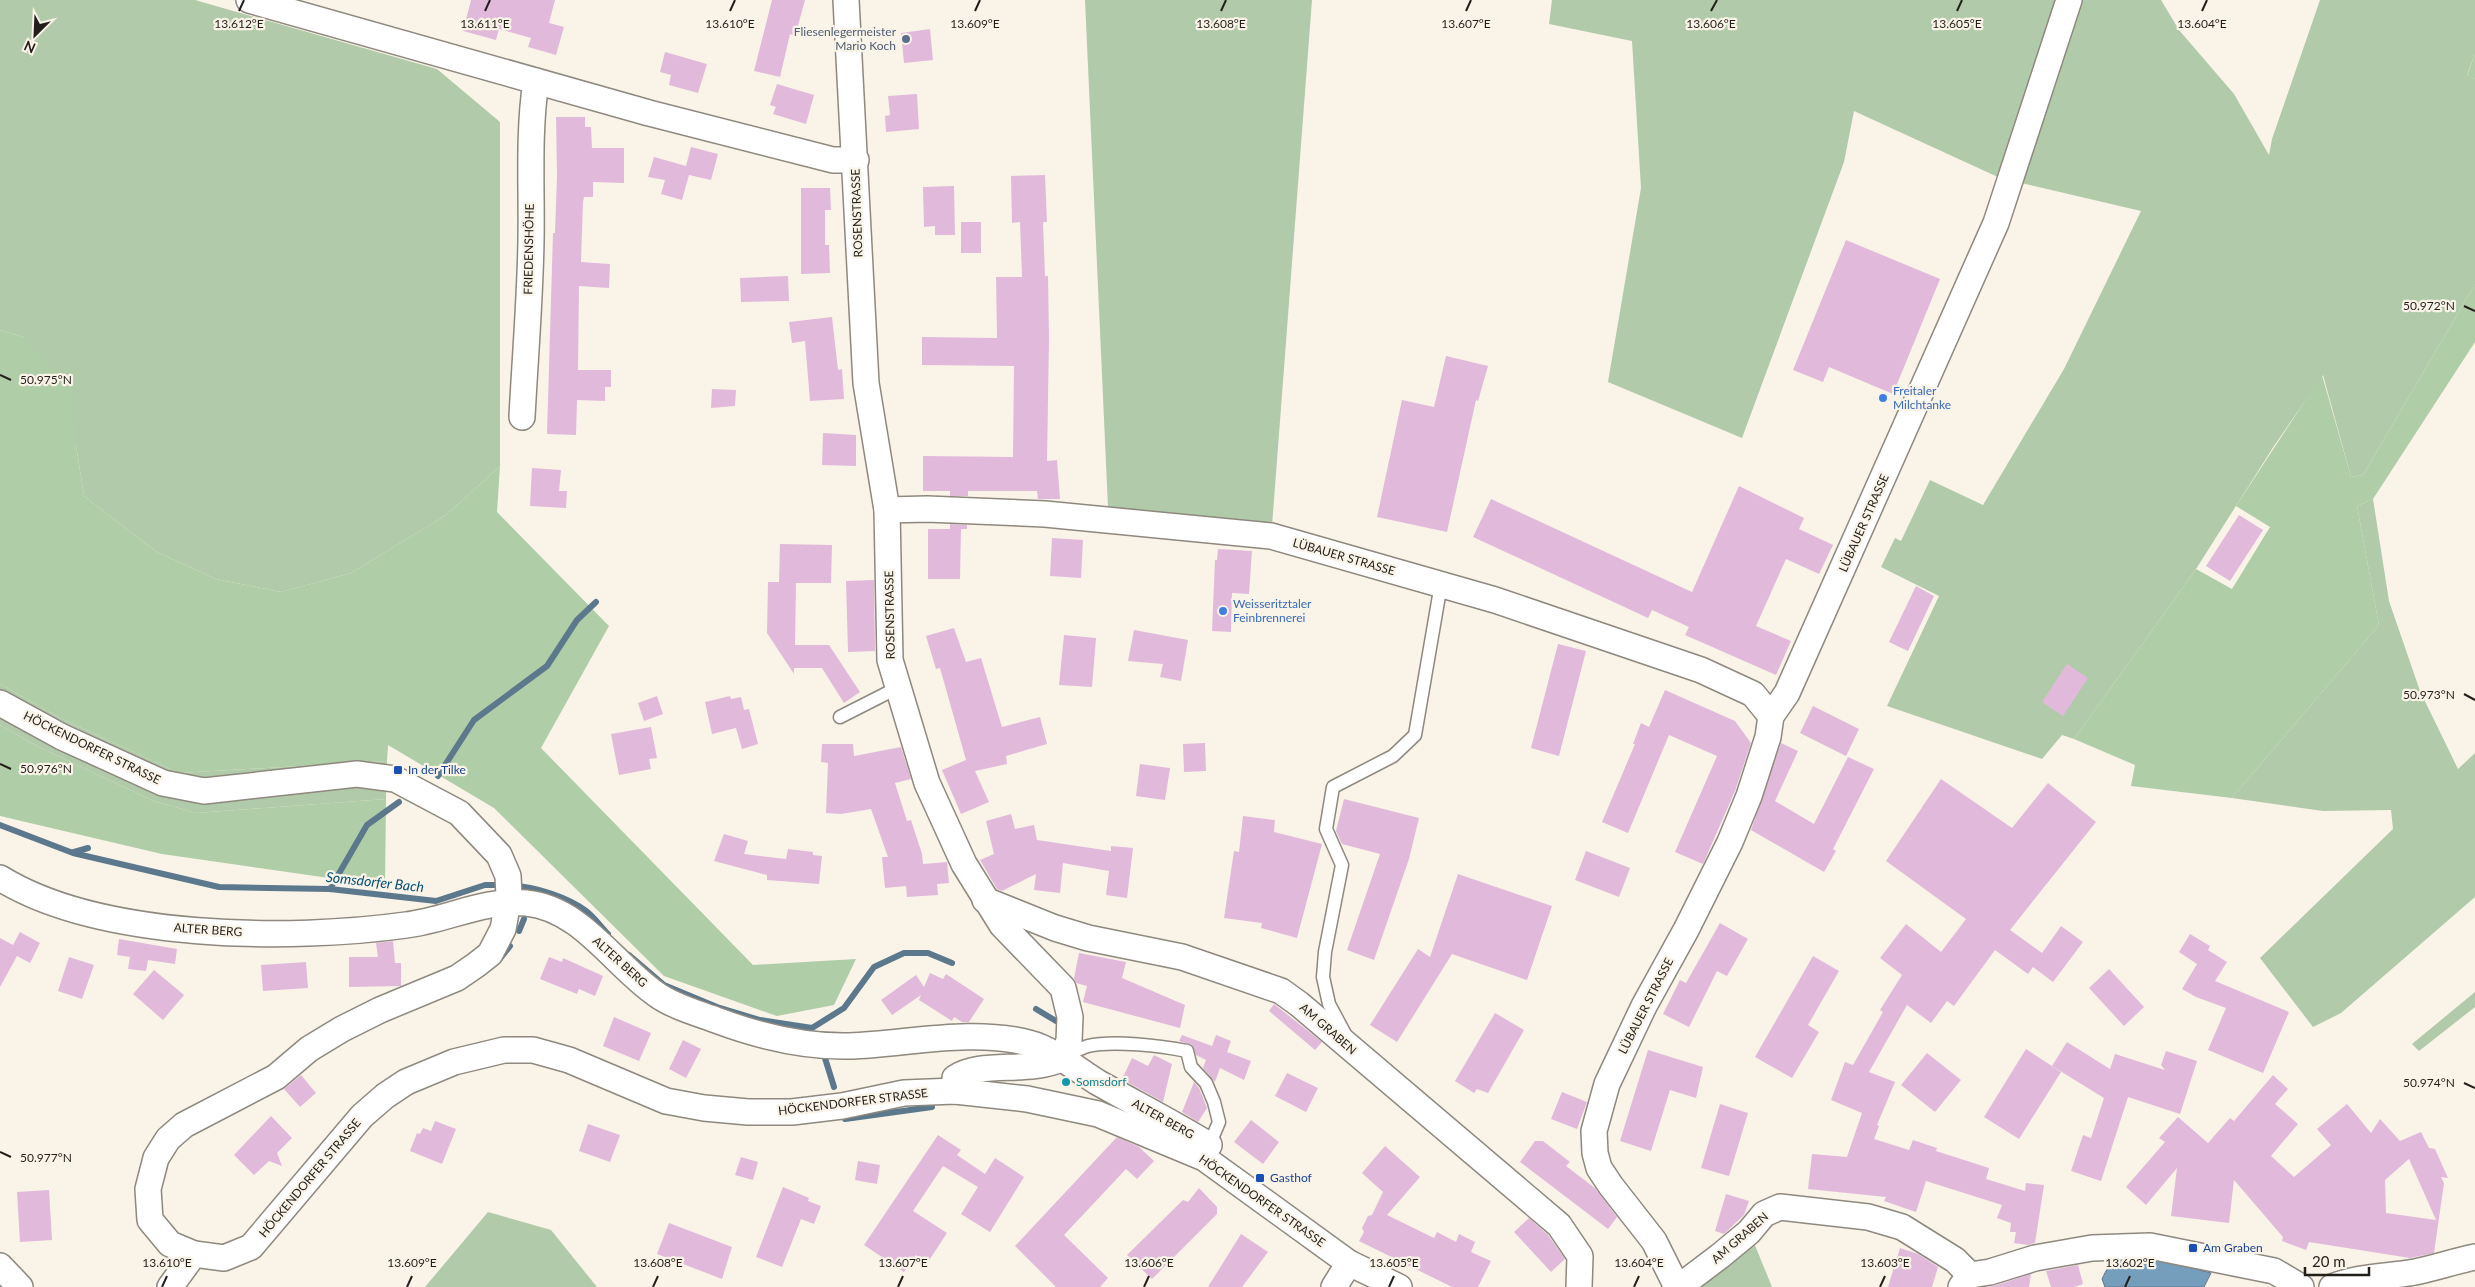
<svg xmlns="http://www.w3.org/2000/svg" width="2475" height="1287" font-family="Lato,sans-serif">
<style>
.green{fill:#b1caa9}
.forest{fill:#afcda6}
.water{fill:#759ebc;stroke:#5c788c}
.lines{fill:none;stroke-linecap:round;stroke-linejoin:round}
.stream{stroke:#5c788c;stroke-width:6}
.building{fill:#e1badb;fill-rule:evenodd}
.lane-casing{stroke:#8e887e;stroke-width:15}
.street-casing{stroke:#8e887e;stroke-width:28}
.lane{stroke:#fff;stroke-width:12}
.street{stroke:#fff;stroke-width:25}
.ticks{fill:none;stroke:#221f1b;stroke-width:2}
.service-dot{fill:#5c6f8a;stroke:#faf3e8;stroke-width:2}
.shop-dot{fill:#3f7fe0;stroke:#faf3e8;stroke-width:2}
.transit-dot{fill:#1a4fb4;stroke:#faf3e8;stroke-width:2}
.culture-dot{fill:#0f9aa8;stroke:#faf3e8;stroke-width:2}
.labels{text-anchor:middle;stroke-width:4.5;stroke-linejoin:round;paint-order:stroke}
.service-label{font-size:12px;fill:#4e5e75;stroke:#faf3e8;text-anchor:end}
.street-label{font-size:12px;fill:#221f1b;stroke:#faf3e8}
.shop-label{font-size:12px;fill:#366cbe;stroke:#faf3e8;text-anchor:start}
.transit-label{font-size:12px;fill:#164399;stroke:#faf3e8;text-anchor:start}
.culture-label{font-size:12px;fill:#0d838f;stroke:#faf3e8;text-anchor:start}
.water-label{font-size:14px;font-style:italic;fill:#004f76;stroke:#faf3e8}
.ticks-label{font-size:12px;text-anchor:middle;fill:#221f1b;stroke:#faf3e8;stroke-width:4.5;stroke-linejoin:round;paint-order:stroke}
</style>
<rect width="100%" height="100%" fill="#faf3e8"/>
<!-- green -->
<g class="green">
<path d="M0,0H195L437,69L500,122V466L446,515L351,573L281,592L216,579L157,552L84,496L76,445L23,337L0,330Z"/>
<path d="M1085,0H1312L1272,526L1108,507Z"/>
<path d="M1552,0H2161L2179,30L2234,94L2269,155L2272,139L2320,0H2475V54L2467,75L2475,79V284L2363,475L2351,477L2323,375L2274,446L2196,569L2074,739L2062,735L2042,759L1887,706L1939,596L1881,567L1895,538L1901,541L1930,480L1983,505L2064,369L2141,211L2000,178L1854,111L1844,162L1742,438L1608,382L1641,188L1632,41L1549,24Z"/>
<path d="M2373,499L2389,601L2420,691L2458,769L2475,753V897L2341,1013L2313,1027L2260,958L2393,829L2391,810L2323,811L2232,798L2379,625L2357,506Z"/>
<path d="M0,684L60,718L179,773L387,761L386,799L196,813L154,801L39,747L0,725Z"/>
<path d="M2475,992V1007L2419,1051L2412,1044Z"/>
<path d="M488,1212L551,1230L597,1287H425Z"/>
<path d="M1752,1238L1772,1287H1692Z"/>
</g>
<!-- forest -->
<g class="forest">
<path d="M2475,54V79L2467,76Z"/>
<path d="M2475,284V342L2373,499L2357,506L2379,625L2232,798L2131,786L2135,765L2074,739L2196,569L2232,589L2270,527L2236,506L2322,375L2351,477L2363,475Z"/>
<path d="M0,330L23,337L72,389L76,445L84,496L157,552L216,579L281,592L351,573L446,515L500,466L497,512L609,626L541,748L753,965L856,959L834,1005L777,1016L664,976L494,808L388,745L387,761L179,773L60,718L0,684Z"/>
<path d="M0,725L39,747L154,801L196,813L386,799L385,886L162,854L0,816Z"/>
</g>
<!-- water -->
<path class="water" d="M2138,1254L2211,1273L2204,1287H2105L2102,1279C2111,1259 2117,1257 2138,1254Z"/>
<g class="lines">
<!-- stream -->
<g class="stream">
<path d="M438,776L474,720L547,666L577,620L596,602"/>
<path d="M0,825L73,853L219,887L330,889L436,901L485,885H503"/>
<path d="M74,852L88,848"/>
<path d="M513,886C534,886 569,898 586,911C594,917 601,927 608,934"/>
<path d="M330,889L367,825L399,802"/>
<path d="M519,931L524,919"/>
<path d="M629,955L664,985L717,1007L760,1020L812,1028L844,1008L874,967L904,953H928L952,963"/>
<path d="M499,960L510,946"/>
<path d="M1036,1009L1056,1021"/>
<path d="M824,1055L834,1087"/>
<path d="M845,1119L932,1107"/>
</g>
</g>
<!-- building -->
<g class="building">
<path d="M471,0H555L549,23L564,27L556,55L528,47L531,38L499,29L496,40L463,31Z"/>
<path d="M772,0H805L795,36L790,34L780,77L754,71Z"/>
<path d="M930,29L933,60L904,63L901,33Z"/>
<path d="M665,52L707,64L698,93L669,85L671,75L660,72Z"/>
<path d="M777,84L814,95L806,124L773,114L776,107L770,105Z"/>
<path d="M917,94L919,129L886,132L885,116L890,115L888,96Z"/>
<path d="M556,117H585V127H591L592,148H624V183L593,182V197H584L583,202L581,262L610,264L609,288L579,286L578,370H611V387H605V401L577,400L576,435L547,434L553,233H555L557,176Z"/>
<path d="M691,147L718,154L711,180L689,175L682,200L661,194L665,180L648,177L654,157L686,166Z"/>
<path d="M1045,175L1047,222H1043L1045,276H1048L1049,339L1047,461L1057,460L1060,499H1038L1037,491H968V496H950V491H923V456L1013,457L1014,366L922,365V337L997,338L996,277H1022L1020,222L1012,223L1011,176Z"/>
<path d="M954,186L955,235H935V226L924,227L923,187Z"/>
<path d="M801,188H830L831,210H825V245H829L830,273L801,274Z"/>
<rect x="961" y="222" width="20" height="31"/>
<path d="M1846,240L1940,279L1893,394L1829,367L1823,382L1793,370Z"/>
<path d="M788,276L789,301L741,302L740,278Z"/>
<path d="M832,317L838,370L842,369L844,399L810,401L805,341L792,343L789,322Z"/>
<path d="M1446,356L1488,366L1478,401L1476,400L1447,532L1377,517L1402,400L1434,407Z"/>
<path d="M712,389L736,390L735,406L711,408Z"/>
<path d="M823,433L856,435V466L822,465Z"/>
<path d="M532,468L561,470L559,491H567L566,508L530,506Z"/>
<path d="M1739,486L1804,518L1799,529L1833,545L1819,574L1786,559L1756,626L1791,641L1776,675L1685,635L1689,627L1652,610L1648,618L1473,537L1491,499L1692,592Z"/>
<path d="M2239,515L2263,530L2230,581L2206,566Z"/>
<path d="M950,524L967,525V529H961L960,579H928V529H950Z"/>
<path d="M1052,538L1083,540L1081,578L1050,576Z"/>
<path d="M780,544L832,545L831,583H796L795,645H829L860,692L844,703L822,668H794V674L767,633L768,582H779Z"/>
<path d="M1218,549L1252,551L1249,594L1232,593L1231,632L1212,631L1215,560H1217Z"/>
<path d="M874,580L875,651L848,652L846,581Z"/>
<path d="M1916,586L1934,596L1908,651L1889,642Z"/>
<path d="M954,628L966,662L981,658L1002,727L1040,717L1047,744L1006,756L1007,764L975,771L989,802L961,814L942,770L966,760L940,668L936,669L926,636Z"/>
<path d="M1134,630L1188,640L1181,681L1160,677L1163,664L1128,661Z"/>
<path d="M1064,635L1096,638L1092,687L1059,685Z"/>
<path d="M1558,644L1586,651L1559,756L1531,748Z"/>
<path d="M2067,664L2088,678L2063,716L2042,702Z"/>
<path d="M1665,690L1735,721L1751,743L1735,791L1703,864L1675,852L1717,756L1669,735L1628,833L1602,822L1635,744H1633L1641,723L1649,727Z"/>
<path d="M657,696L663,714L644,721L638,703Z"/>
<path d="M730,696L731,699L741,697L744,710L749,709L758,744L742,749L736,728L712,734L705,702Z"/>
<path d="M1813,706L1859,729L1846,756L1800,733Z"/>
<path d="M651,727L657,758L649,759L651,769L619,775L611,734Z"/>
<path d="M1205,743L1206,771L1184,772L1183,744Z"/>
<path d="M1781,743L1798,751L1775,801L1814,824L1848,757L1874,769L1833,849L1836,851L1824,872L1751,830Z"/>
<path d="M822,744H853L854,756L901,747L911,779L895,783L907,821L911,820L922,854L923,864L947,862L949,883L937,884L938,895L907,897L906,886L885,888L882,857H888L871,809L841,814L826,813L828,763L821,762Z"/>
<path d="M1140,764L1170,768L1165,800L1136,796Z"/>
<path d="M1941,779L2012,828L2048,783L2096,822L2010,930L2042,953L2061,926L2083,942L2053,982L2033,967L2028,974L1995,950L1954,1006L1947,1001L1931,1023L1907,1005L1869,1072L1895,1082L1877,1125L1879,1126L1874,1139L1909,1150L1913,1140L1937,1148L1936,1151L1989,1168L1986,1179L2025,1191L2026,1183L2044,1185L2035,1243L2028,1245L2014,1243L2016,1232H2010L2011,1223L1997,1218L2002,1205L1926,1181L1916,1212L1884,1201L1886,1197L1808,1189L1812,1154L1847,1157L1862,1113L1831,1100L1845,1062L1853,1065L1883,1012L1880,1010L1902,975L1880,958L1906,924L1941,952L1966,919L1886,861Z"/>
<path d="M1344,799L1419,818L1409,859L1374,960L1347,950L1380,854L1342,844L1336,831Z"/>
<path d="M1011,814L1015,829L1034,825L1037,840L1111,851V846L1133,848L1127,898L1106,895L1109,871L1063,863L1060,893L1034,890L1036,874L1002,891L997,889L980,860L994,854L986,821Z"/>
<path d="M1243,816L1275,820L1274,832L1322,844L1297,938L1261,928L1262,923L1224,918L1234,851L1239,852Z"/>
<path d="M724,834L748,841L744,854L786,859L788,849L813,852V855L822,856L819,884L767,880V875L714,861Z"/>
<path d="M1586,851L1630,868L1619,897L1575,880Z"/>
<path d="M1458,874L1552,906L1527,980L1452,954L1397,1042L1370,1025L1418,949L1430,957Z"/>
<path d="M1720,923L1748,939L1727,976L1717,971L1689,1027L1663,1014L1680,980L1686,983Z"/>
<path d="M20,932L40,943L30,963L17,956L0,987V938L13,945Z"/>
<path d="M2190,934L2210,946L2208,950L2227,962L2215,981L2289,1012L2263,1073L2208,1050L2226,1008L2196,997L2182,989L2197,964L2179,952Z"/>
<path d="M119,939L177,949L175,964L148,960L146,971L128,969L130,957L117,955Z"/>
<path d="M393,941L395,963H401V986L349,987V957H378L376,943Z"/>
<path d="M1079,953L1126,962L1122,978L1185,1005L1180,1028L1083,1002L1087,986L1076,983L1074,978Z"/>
<path d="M1813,956L1839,971L1808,1025L1819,1032L1792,1078L1755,1057Z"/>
<path d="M69,957L94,965L82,999L58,991Z"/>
<path d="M549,957L562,962L563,958L603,976L595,996L579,989L577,994L540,979Z"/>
<path d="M306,962L308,988L263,991L261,965Z"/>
<path d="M2109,969L2144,1007L2124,1026L2089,988Z"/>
<path d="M154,970L184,995L163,1020L133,994Z"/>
<path d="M930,973L943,979L946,974L984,999L969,1022H962L954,1017L952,1021L919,1000L921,995L892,1015L881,1000L916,975L924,987Z"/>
<path d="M1274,1004L1322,1042L1315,1050L1269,1011Z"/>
<path d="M1495,1013L1524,1030L1488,1093L1477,1089L1474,1093L1455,1081Z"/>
<path d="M614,1017L651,1033L639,1061L603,1046Z"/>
<path d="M1182,1035L1212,1046L1216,1035L1231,1041L1227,1052L1251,1061L1244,1080L1220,1068L1215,1082L1203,1068L1206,1060L1196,1055L1192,1045L1179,1041Z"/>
<path d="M683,1040L701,1049L686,1078L669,1069Z"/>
<path d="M2067,1042L2110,1069L2115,1054L2165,1070L2161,1065L2166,1051L2197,1061L2180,1114L2128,1097L2101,1181L2071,1171L2083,1135L2091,1138L2104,1098L2052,1066Z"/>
<path d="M2026,1049L2061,1072L2019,1139L1984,1117Z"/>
<path d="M1648,1050L1703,1067L1696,1098L1670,1090L1651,1151L1620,1141Z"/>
<path d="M1927,1053L1961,1080L1935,1112L1901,1085Z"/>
<path d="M1154,1055L1172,1064L1163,1102L1122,1079L1132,1058L1148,1066Z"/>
<path d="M1287,1073L1318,1088L1306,1112L1275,1096Z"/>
<path d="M301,1075L316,1093L300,1107L284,1089Z"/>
<path d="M2273,1075L2288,1089L2275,1104L2298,1124L2271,1156L2294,1177L2331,1145L2317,1129L2347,1104L2371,1133L2380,1119L2400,1141L2421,1132L2429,1148L2435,1149L2448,1178L2441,1177L2444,1183L2434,1253L2410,1258L2309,1242L2306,1250L2282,1241L2283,1237L2234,1180L2229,1223L2171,1216L2177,1168L2146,1205L2126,1187L2165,1142L2159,1138L2178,1117L2208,1143L2230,1118L2234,1121ZM2409,1159L2436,1220L2386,1213L2385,1180Z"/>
<path d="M1194,1082L1199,1088L1207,1108L1198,1122L1182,1112Z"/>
<path d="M1562,1092L1587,1102L1577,1129L1551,1119Z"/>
<path d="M1720,1104L1748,1113L1729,1176L1701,1168Z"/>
<path d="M271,1116L292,1138L277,1153L282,1166L269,1161L254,1175L234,1155Z"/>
<path d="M1251,1120L1279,1142L1263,1164L1234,1142Z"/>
<path d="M435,1121L456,1129L442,1164L410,1151L417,1133L420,1134L423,1128L431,1131Z"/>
<path d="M588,1124L620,1135L610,1162L579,1151Z"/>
<path d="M938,1135L961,1150L957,1155L985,1174L995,1158L1024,1177L990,1232L961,1214L978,1187L943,1166L913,1211L947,1233L928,1262L916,1255L904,1272L864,1245Z"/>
<path d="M1117,1137L1139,1147L1154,1161L1137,1179L1126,1169L1064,1235L1108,1278L1100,1287H1056L1015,1246Z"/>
<path d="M1535,1141H1543L1570,1162L1566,1166L1595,1188L1617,1217L1608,1229L1520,1162Z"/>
<path d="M1385,1146L1420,1177L1387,1215L1434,1238L1437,1232L1456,1242L1459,1234L1475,1242L1471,1252L1491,1261L1478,1287H1452L1359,1241L1364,1232L1362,1228L1368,1216L1372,1215L1383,1192L1362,1173Z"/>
<path d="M741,1157L758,1162L753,1180L735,1175Z"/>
<path d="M858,1161L880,1165L877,1184L855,1180Z"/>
<path d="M783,1187L809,1198L808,1201L821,1206L814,1224L801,1219L782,1267L756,1257Z"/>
<path d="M1199,1188L1217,1207V1214L1152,1279L1127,1255L1183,1200L1188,1202Z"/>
<path d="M49,1190L52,1240L20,1242L17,1192Z"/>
<path d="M1726,1194L1749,1201L1744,1215L1724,1234L1715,1231Z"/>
<path d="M1529,1218L1548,1235L1565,1259L1551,1272L1514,1232Z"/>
<path d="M669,1223L732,1247L722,1279L657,1254Z"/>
<path d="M1241,1234L1268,1252L1242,1287H1208Z"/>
<path d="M1900,1248L1918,1254L1938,1267L1932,1287H1888Z"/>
<path d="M2078,1265L2083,1284L2074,1287H2051L2046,1271Z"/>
<path d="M2031,1274L2029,1287H1987L1994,1286Z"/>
</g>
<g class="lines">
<defs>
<g id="lane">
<path d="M840,717L897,688"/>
<path d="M1345,1034L1329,1004L1323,977L1325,952L1342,865L1326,829L1333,787L1393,756L1415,735L1441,584"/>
<path d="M1063,1058C1071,1054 1080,1048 1088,1046C1113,1040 1162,1046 1187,1051L1191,1067L1206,1083L1214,1102L1219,1122L1208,1148"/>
</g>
<g id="street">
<path d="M249,0L649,113L833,160H856"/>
<path d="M846,0L866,383L887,510L890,660L927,783L964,864L1002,925L1063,988L1070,1017L1069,1041L1061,1059C1027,1074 981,1060 955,1078V1091"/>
<path d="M522,417C525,359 530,300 531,241C532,188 528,134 536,81"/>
<path d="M887,510L927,509L1045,514L1271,536L1495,600L1701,670L1753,694L1771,716"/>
<path d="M0,703L62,737L163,783L204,791L357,774L395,779L459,813L499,855L508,876L509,896L503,929L490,954L476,965L457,978L380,1010L342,1029L309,1049L276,1077L184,1125L168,1139L156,1158L148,1189L150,1220L170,1244L194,1254L224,1258L251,1247L362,1116L385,1096L406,1082L454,1062L504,1050H533L569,1060L666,1101L704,1108L748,1112H792L842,1106L904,1093L955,1091L1027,1099L1098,1114L1204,1158L1349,1263L1399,1287"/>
<path d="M0,878C100,940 292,941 406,925C447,920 484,899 526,903C581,908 614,965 656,994C672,1006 697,1013 716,1020C756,1035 805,1047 849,1046C908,1044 970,1028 1029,1043C1053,1049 1076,1069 1097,1082C1134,1103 1173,1123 1209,1145"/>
<path d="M985,900L1055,928L1088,938L1182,957L1281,991L1299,1004L1559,1225L1580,1256L1579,1287"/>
<path d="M0,1266L20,1287"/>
<path d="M170,1287L194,1254"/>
<path d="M1334,1287L1349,1263"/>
<path d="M1677,1287L1654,1241L1611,1186L1599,1168L1595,1153L1594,1131L1607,1084L1644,1006L1686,930L1730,842L1749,796L1768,737L1771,716L1787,693L1996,223L2069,0"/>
<path d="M1679,1287L1720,1256L1749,1232L1764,1214L1780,1207L1868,1217L1902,1227L1955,1260L1970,1275"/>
<path d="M1961,1287L1970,1275L1990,1272L2035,1258L2092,1248L2150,1246L2274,1271L2301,1287"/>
<path d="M2332,1287C2359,1276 2388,1277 2415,1272C2435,1268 2455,1261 2475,1257"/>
</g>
</defs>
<!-- lane casing -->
<use href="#lane" class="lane-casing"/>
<!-- street casing -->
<use href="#street" class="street-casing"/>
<!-- lane -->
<use href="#lane" class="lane"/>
<!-- street -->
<use href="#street" class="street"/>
</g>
<!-- ticks -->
<path class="ticks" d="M239,11L244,0M485,11L490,0M730,11L735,0M975,11L980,0M1221,11L1226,0M1466,11L1471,0M1711,11L1717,0M1957,11L1962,0M2202,11L2207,0M2464,306L2475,311M0,375L11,380M2464,694L2475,700M0,764L11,769M2464,1083L2475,1088M0,1152L11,1157M162,1287L167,1276M407,1287L412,1276M653,1287L658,1276M898,1287L903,1276M1144,1287L1149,1276M1389,1287L1394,1276M1634,1287L1639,1276M1880,1287L1885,1276M2125,1287L2130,1276"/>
<!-- markers -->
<circle class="service-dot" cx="906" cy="39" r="5"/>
<g class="shop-dot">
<circle cx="1883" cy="398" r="5"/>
<circle cx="1223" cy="611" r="5"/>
</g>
<g class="transit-dot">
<rect x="393" y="765" width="10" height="10" rx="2.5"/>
<rect x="1255" y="1173" width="10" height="10" rx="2.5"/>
<rect x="2188" y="1243" width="10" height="10" rx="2.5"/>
</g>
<circle class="culture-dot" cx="1066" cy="1082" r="5"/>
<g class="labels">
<!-- service labels -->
<g class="service-label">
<text x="896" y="36">Fliesenlegermeister<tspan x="896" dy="14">Mario Koch</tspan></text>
</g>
<!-- street labels -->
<g class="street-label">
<text transform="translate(857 213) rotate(-92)" y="4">ROSENSTRASSE</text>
<text transform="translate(529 249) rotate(-89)" y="4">FRIEDENSHÖHE</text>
<text transform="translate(1864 523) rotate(-66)" y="4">LÜBAUER STRASSE</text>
<text transform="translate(1344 557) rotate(16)" y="4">LÜBAUER STRASSE</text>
<text transform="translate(890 615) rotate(-91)" y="4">ROSENSTRASSE</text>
<text transform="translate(92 748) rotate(26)" y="4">HÖCKENDORFER STRASSE</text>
<text transform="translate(208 930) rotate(4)" y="4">ALTER BERG</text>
<text transform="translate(620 962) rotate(42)" y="4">ALTER BERG</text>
<text transform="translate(1646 1006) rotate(-63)" y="4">LÜBAUER STRASSE</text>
<text transform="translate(1328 1029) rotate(41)" y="4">AM GRABEN</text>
<text transform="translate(853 1102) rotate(-7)" y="4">HÖCKENDORFER STRASSE</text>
<text transform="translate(1163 1119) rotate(29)" y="4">ALTER BERG</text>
<text transform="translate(310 1178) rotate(-50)" y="4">HÖCKENDORFER STRASSE</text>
<text transform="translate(1262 1201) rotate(35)" y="4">HÖCKENDORFER STRASSE</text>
<text transform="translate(1740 1238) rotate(-41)" y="4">AM GRABEN</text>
</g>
<!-- shop labels -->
<g class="shop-label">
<text x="1893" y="395">Freitaler<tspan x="1893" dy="14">Milchtanke</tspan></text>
<text x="1233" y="608">Weisseritztaler<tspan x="1233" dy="14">Feinbrennerei</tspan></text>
</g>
<!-- transit labels -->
<g class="transit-label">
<text x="408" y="774">In der Tilke</text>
<text x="1270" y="1182">Gasthof</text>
<text x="2203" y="1252">Am Graben</text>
</g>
<!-- culture labels -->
<g class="culture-label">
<text x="1076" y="1086">Somsdorf</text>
</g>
<!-- water labels -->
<g class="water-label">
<text transform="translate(375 882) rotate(6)" y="5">Somsdorfer Bach</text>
</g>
</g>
<g class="ticks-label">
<text x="239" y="28">13.612°E</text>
<text x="485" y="28">13.611°E</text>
<text x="730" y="28">13.610°E</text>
<text x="975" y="28">13.609°E</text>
<text x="1221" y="28">13.608°E</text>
<text x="1466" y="28">13.607°E</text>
<text x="1711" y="28">13.606°E</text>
<text x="1957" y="28">13.605°E</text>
<text x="2202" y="28">13.604°E</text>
<text x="2429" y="310">50.972°N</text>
<text x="46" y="384">50.975°N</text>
<text x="2429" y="699">50.973°N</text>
<text x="46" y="773">50.976°N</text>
<text x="2429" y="1087">50.974°N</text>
<text x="46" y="1162">50.977°N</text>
<text x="167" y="1267">13.610°E</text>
<text x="412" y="1267">13.609°E</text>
<text x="658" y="1267">13.608°E</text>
<text x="903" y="1267">13.607°E</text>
<text x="1149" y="1267">13.606°E</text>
<text x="1394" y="1267">13.605°E</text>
<text x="1639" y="1267">13.604°E</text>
<text x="1885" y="1267">13.603°E</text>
<text x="2130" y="1267">13.602°E</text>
</g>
<!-- north arrow -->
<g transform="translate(35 35) rotate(204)" stroke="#faf3e8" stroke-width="4" paint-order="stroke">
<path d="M0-4L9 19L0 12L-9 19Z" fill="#221f1b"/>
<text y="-8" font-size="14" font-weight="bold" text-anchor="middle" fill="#221f1b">N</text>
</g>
<!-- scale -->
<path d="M2305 1267v8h64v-8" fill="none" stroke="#221f1b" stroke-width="2.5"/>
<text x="2312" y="1267" font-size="15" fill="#221f1b" stroke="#faf3e8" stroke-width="4" paint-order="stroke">20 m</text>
</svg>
